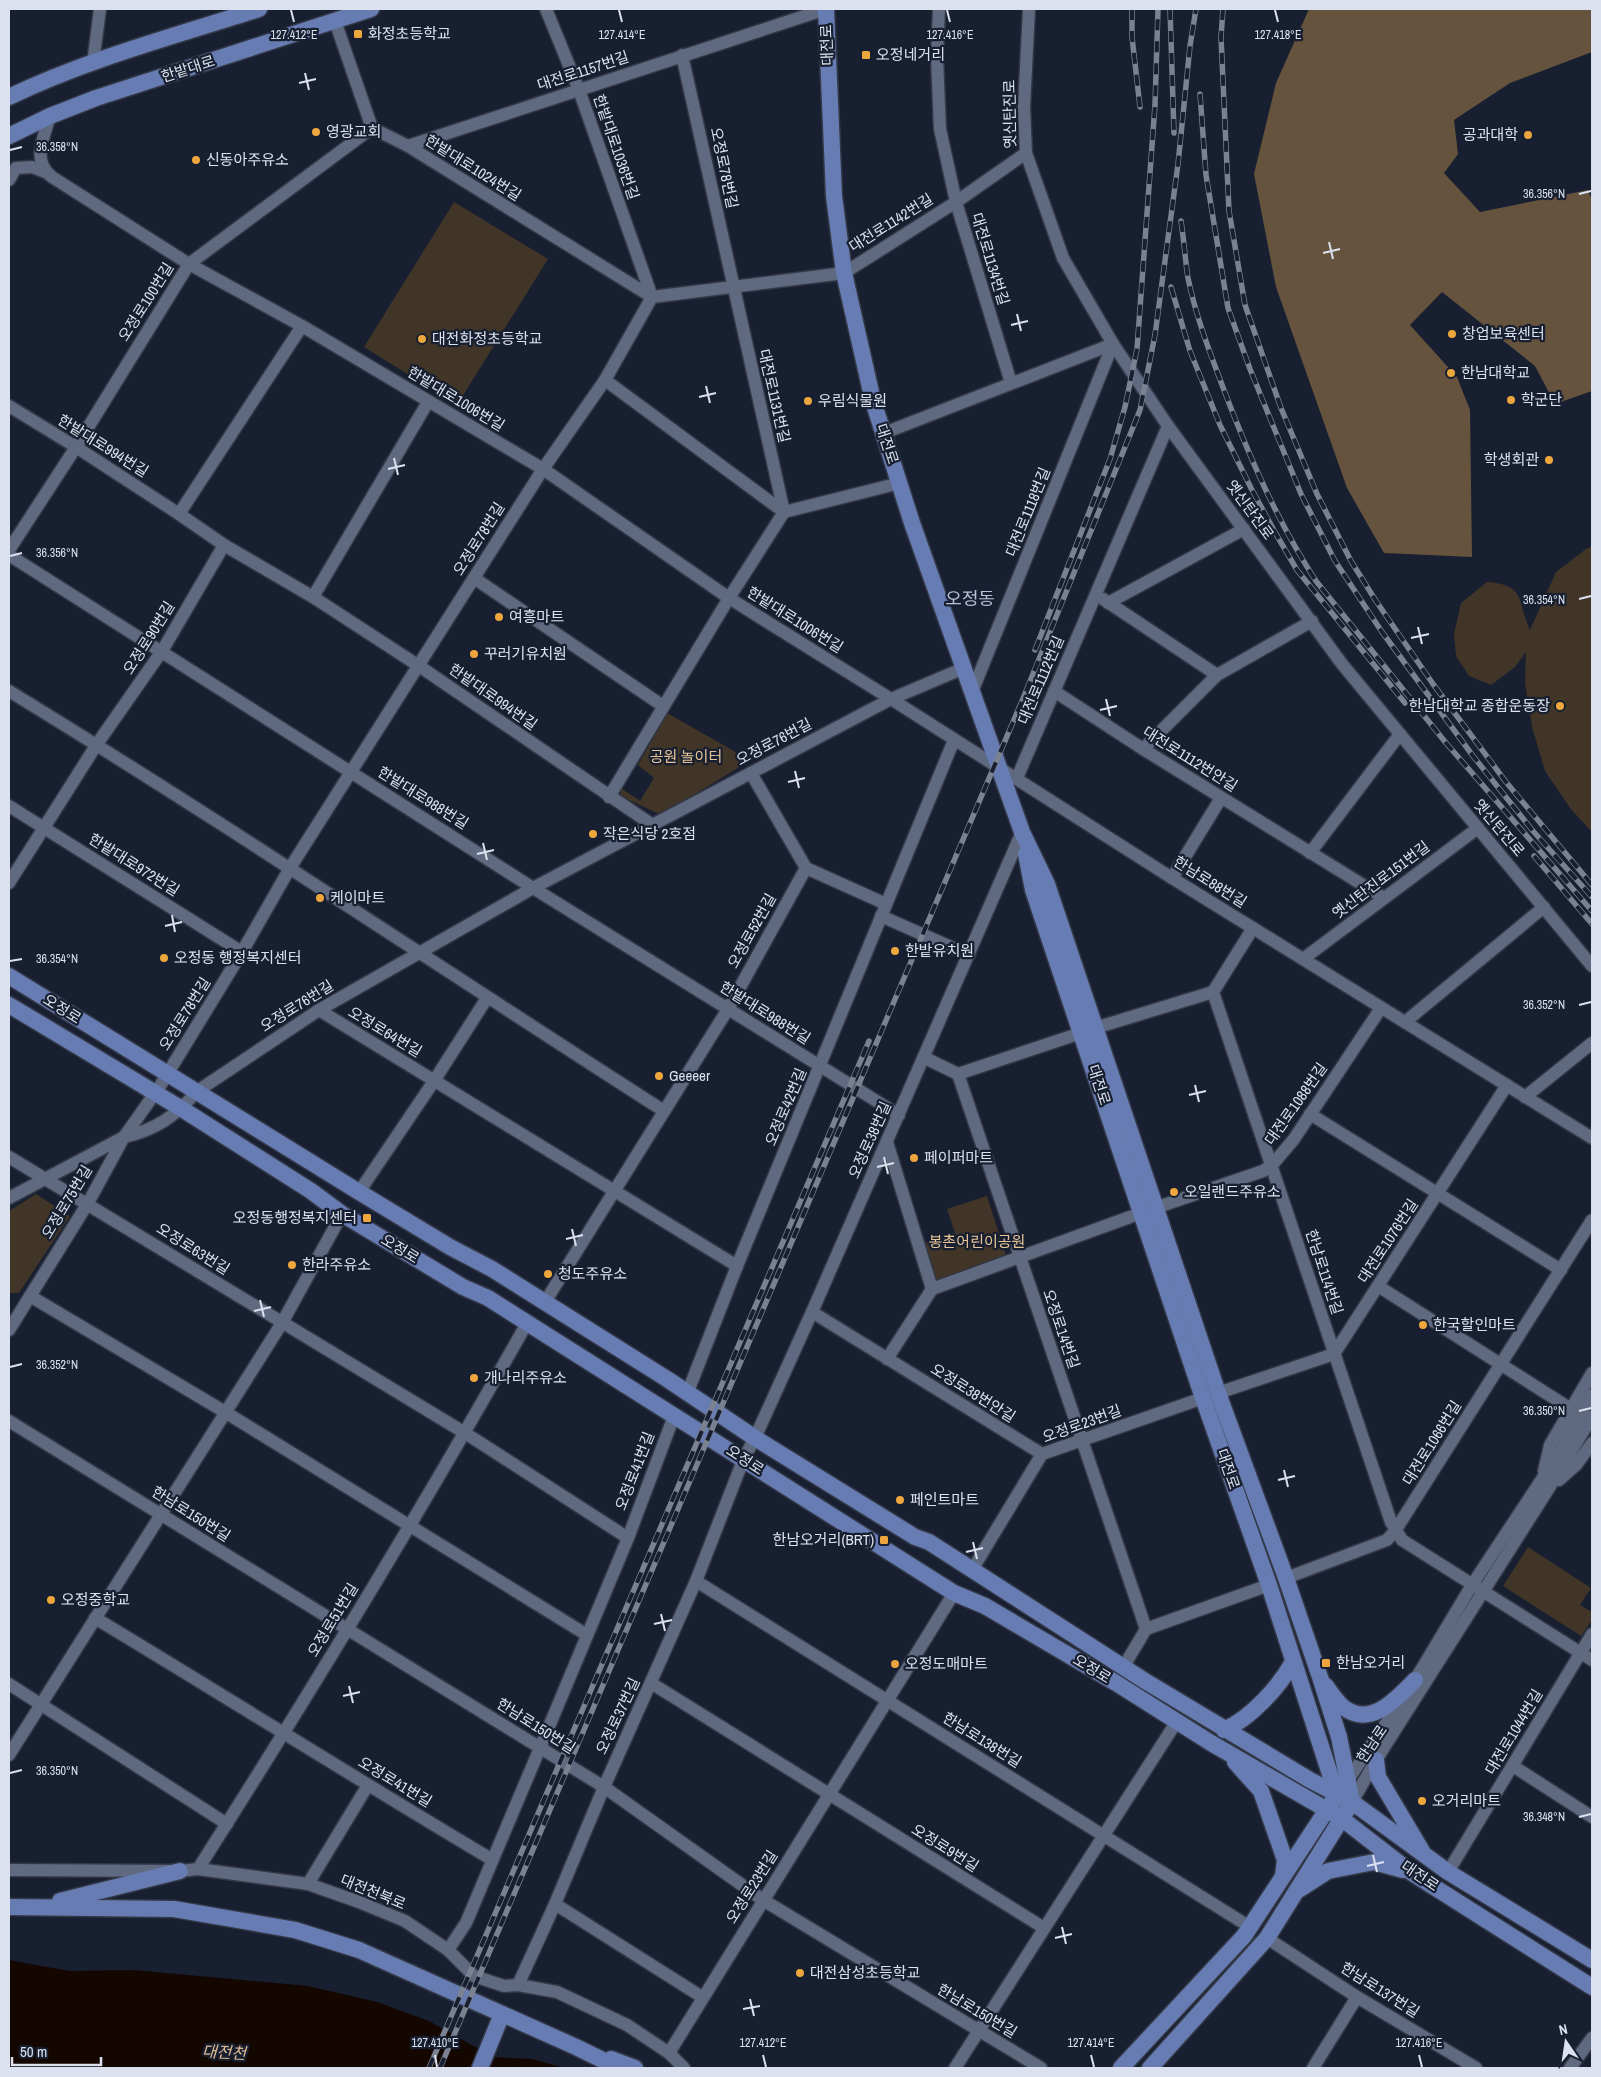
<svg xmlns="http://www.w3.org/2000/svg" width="1601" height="2077" font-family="'Archivo Narrow','Noto Sans KR',sans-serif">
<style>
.green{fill:#403526}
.forest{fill:#65533d}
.water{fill:#140700}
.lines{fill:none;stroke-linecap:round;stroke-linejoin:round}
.minor-casing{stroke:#333847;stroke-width:15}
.major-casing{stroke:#333847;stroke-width:19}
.minor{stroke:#5f697f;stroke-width:12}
.major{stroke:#667cb2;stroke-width:16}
.rail-casing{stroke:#7a8190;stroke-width:5.5}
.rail{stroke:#171f31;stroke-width:4;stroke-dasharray:11;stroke-linecap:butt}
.ticks{fill:none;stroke:#dbe1ee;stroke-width:2}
.poi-dot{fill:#eea73d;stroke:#171f31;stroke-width:2}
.labels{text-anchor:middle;stroke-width:4.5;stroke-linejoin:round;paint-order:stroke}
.poi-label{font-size:15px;fill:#dbe1ee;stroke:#171f31;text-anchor:start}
.street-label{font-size:15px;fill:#dbe1ee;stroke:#171f31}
.park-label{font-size:15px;fill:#e7c497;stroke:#171f31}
.water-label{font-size:16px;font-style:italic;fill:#dfbb8f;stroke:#171f31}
.quarter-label{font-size:18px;fill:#b6c1da;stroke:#171f31}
.ticks-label{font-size:12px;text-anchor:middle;fill:#dbe1ee;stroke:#171f31;stroke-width:4.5;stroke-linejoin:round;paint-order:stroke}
</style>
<rect width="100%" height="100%" fill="#171f31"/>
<!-- green -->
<g class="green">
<path d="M454,202L548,259L457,405L364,347Z"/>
<path d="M1592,546V832L1570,808L1545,771L1532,727L1525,683L1526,652L1515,667L1491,685L1469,676L1456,656L1454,634L1461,603L1487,582C1527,585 1517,602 1530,630L1556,572L1586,549Z"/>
<path d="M667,713L741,755V766L661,815L621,796V788L640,801L654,778L638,765Z"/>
<path d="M36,1194L70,1216L19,1293H9V1211Z"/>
<path d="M987,1196L1006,1255L938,1283L931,1271L923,1243L955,1233L947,1209Z"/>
<path d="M1528,1547L1591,1588L1580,1605L1592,1612V1620L1581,1636L1503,1586Z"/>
</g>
<!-- forest -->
<path class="forest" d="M1309,9H1592V52L1510,83L1454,120L1458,154L1444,173L1480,212L1588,190L1592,200V391L1555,404L1535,366L1442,292L1410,325L1457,377L1470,410L1472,557L1384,553L1347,488L1276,287L1254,174L1276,83Z"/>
<!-- water -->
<path class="water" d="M9,1960L69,1971L133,1970L308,1986L377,2002L429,2021L493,2057L532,2059L564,2068H9Z"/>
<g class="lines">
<defs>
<g id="minor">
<path d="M546,9L579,90L652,297"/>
<path d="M939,9L937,58L940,129L956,202L1011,383"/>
<path d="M1029,9L1024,107L1026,153L1063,258L1113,344L1168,426L1342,664L1592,966"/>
<path d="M335,21L372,128L408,146L652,297"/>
<path d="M682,55L784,512"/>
<path d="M93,63L100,9"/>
<path d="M50,116C44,138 31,160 52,177L189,264L302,326L543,469L729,598L891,699L1172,878L1592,1138"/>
<path d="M408,146L826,9"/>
<path d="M9,180L16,168L32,167L45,172"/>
<path d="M605,380L784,512"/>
<path d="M9,406L76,447L179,514L224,545L313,597L419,666L654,826"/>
<path d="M884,433L1113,344"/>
<path d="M179,514L302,326"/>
<path d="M9,550L76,447L189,264L372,128"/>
<path d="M9,555L533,888L899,1115"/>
<path d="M474,578L663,706"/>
<path d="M313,597L428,402"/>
<path d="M1103,599L1217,675"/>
<path d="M1108,603L1244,529"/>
<path d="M9,691C230,826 445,971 664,1111"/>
<path d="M1054,691L1143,749L1384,898"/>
<path d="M972,692L1113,344"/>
<path d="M1143,749L1217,675L1312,621"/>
<path d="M751,773L806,868L886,904"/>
<path d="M1017,778L1168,426"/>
<path d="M609,797L729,598L784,512L900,483"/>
<path d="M9,806L242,952"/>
<path d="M1310,853L1400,734"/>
<path d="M1172,878L1221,798"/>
<path d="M9,883L97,744L162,651L224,545"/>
<path d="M881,916L969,955"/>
<path d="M1253,928L1213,992L1391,1522L1402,1540L1592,1660"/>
<path d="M1303,959L1478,828"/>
<path d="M319,1010L737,1266"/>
<path d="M1405,1022L1544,907"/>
<path d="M1095,1028L1213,992"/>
<path d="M925,1058L958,1074L1146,1629"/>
<path d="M958,1074L1081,1033"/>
<path d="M1525,1097L1592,1043"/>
<path d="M1310,1114L1561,1270"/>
<path d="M887,1142L932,1289"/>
<path d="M9,1157L465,1433L628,1538"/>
<path d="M359,1192L434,1081L487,998"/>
<path d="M9,1198L124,1137C155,1130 176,1116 196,1092L319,1010L533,888L891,699L964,668"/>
<path d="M1155,1208L1263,1171L1272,1165L1294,1139L1381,1008"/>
<path d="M1378,1286L1571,1409"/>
<path d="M932,1289L1141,1213"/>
<path d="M30,1296L225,1412L587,1635"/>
<path d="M545,1302L728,1009L806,868"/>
<path d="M812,1312L1042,1454"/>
<path d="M9,1330L88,1203L124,1137L160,1086L242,952L290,868L543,469L605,380L652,297L844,273L956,202L1026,153"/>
<path d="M887,1359L932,1289"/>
<path d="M1218,1393L1334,1354L1507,1085"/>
<path d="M687,1394L737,1266L954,740"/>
<path d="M9,1421L604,1787L763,1900L1041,2068"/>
<path d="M1544,1471L1550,1445L1592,1373"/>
<path d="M1559,1480L1576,1465L1592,1443"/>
<path d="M972,1570L1042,1454L1203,1398"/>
<path d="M1286,1578L1387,1540L1395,1531L1592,1220"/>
<path d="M696,1581L1250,1927"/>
<path d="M95,1618C228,1698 358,1780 491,1859"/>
<path d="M1124,1666L1146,1629L1269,1585"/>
<path d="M651,1683L1044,1928"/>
<path d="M9,1684L227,1824"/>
<path d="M9,1755L282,1323L342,1214"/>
<path d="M1513,1766L1592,1817"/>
<path d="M1344,1786L1415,1680L1472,1585L1558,1455L1592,1395"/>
<path d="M1352,1802L1376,1760L1549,1488L1592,1417"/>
<path d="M198,1869C312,1690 423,1508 527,1323"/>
<path d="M9,1870L180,1871L198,1869L308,1884L359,1902L405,1921L448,1950L474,1976L504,1986L518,1985L557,1992L627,2025L669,2053L684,2068"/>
<path d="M1448,1872L1592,1634"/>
<path d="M308,1884L368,1785"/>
<path d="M555,1904L702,1997"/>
<path d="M1267,1938L1357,1997L1476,2068"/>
<path d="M448,1950L466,1923L540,1748L628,1538L674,1416"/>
<path d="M518,1985L555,1904L604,1787L696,1581L744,1458L755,1438L812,1312L1022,832"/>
<path d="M669,2053L954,1593"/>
<path d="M955,2068L1177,1721"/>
<path d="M1313,2068L1357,1997"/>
<path d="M1570,2068L1592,2038"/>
</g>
<g id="major">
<path d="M826,9L834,196L844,273L873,401L912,523L1022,832L1047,884L1218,1393L1286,1578L1321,1680L1339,1737L1352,1802"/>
<path d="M9,97C88,59 175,36 259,9"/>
<path d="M9,136L50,116L96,98L371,9"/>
<path d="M1026,854L1033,890L1203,1398L1269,1585L1338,1799"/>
<path d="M9,976L359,1192L450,1247L492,1269L667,1379L755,1438L915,1537L929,1542L1145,1681L1310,1780L1352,1802L1448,1872L1592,1960"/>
<path d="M9,1005L182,1109L311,1191L342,1214L463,1287L488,1298L954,1593L985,1606L1116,1683L1211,1743L1341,1818L1412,1873L1592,1987"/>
<path d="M1326,1686C1331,1693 1337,1702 1343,1707C1371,1729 1397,1698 1415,1680"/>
<path d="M1224,1730C1251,1718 1279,1687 1293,1662"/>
<path d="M1376,1760L1378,1777L1422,1851"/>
<path d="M1235,1762L1261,1791L1285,1860L1283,1876"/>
<path d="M1300,1889L1328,1871L1374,1862L1403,1870"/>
<path d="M60,1901L180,1871"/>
<path d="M9,1907L174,1909L295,1930L359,1950L576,2047L619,2068"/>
<path d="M611,2059L635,2068"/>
<path d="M480,2068L502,2014"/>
<path d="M1121,2068L1244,1936L1332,1802"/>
<path d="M1150,2068L1267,1938L1347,1810"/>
</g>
</defs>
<!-- minor casing -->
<use href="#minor" class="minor-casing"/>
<!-- major casing -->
<use href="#major" class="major-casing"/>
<!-- minor -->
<use href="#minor" class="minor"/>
<!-- major -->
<use href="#major" class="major"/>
<defs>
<g id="rail">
<path d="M1132,9V37L1140,107"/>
<path d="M1170,9L1174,133"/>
<path d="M1223,9L1221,37L1229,211L1245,305L1281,408L1317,494L1351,561L1376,601L1433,684L1506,782L1592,885"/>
<path d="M1200,94L1206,175L1228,308L1250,369L1301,494L1335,561L1382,632L1473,756L1533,831L1592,897"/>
<path d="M1181,221C1184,240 1185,259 1188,278C1196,317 1210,353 1224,390C1249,456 1277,521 1316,581L1446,743L1592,911"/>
<path d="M1171,287L1190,351L1220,425L1251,488L1276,534L1297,570L1405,703"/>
<path d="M1035,650L1110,459L1125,407L1137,349L1155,105L1158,9"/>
<path d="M1534,856L1592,924"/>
<path d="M429,2068L869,1041"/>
<path d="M440,2068L1022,701L1140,410L1155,335L1178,164L1190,46L1196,9"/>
</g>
</defs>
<!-- rail casing -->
<use href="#rail" class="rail-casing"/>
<!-- rail -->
<use href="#rail" class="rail"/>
</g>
<!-- ticks -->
<path class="ticks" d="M291,10L294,22M619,10L622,22M947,10L950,22M1275,10L1278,22M305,73L309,90M299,83L316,79M10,150L22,147M1579,194L1591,191M1329,242L1333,259M1323,253L1340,249M1017,314L1021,331M1011,325L1028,321M706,386L710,403M699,397L716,393M394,458L398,475M388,469L405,465M10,556L22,553M1579,599L1591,596M1418,627L1422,644M1411,638L1429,634M1106,699L1110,716M1100,710L1117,706M795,771L799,788M788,782L805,778M483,843L487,860M477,854L494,850M172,915L175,932M165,926L182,922M10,961L22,959M1579,1005L1591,1002M1195,1085L1199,1102M1189,1095L1206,1091M884,1157L888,1174M877,1167L894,1163M572,1229L576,1246M566,1239L583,1235M260,1300L264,1317M254,1311L271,1307M10,1367L22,1364M1579,1411L1591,1408M1284,1470L1288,1487M1278,1480L1295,1476M973,1542L977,1559M966,1552L983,1548M661,1614L665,1631M654,1624L672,1620M349,1686L353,1703M343,1696L360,1692M10,1773L22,1770M1579,1817L1591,1814M1373,1855L1377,1872M1367,1866L1384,1862M1062,1927L1066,1944M1055,1938L1072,1934M750,1999L754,2016M743,2009L760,2006M435,2055L437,2067M763,2055L766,2067M1091,2055L1094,2067M1419,2055L1422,2067"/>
<!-- markers -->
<g class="poi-dot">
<rect x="353" y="29" width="10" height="10" rx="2.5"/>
<rect x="861" y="50" width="10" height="10" rx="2.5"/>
<circle cx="316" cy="132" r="5"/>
<circle cx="1528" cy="135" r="5"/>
<circle cx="196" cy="160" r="5"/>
<circle cx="1452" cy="334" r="5"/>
<circle cx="422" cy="339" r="5"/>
<circle cx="1451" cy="373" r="5"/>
<circle cx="1511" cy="400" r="5"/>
<circle cx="808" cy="401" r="5"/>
<circle cx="1549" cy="460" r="5"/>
<circle cx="499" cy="617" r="5"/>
<circle cx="474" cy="654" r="5"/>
<circle cx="1560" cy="706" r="5"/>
<circle cx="593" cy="834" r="5"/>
<circle cx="320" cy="898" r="5"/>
<circle cx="895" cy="951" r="5"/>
<circle cx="164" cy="958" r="5"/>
<circle cx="659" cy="1076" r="5"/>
<circle cx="914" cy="1158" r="5"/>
<circle cx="1174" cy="1192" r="5"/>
<rect x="362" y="1213" width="10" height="10" rx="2.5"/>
<circle cx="292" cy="1265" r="5"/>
<circle cx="548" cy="1274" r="5"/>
<circle cx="1423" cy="1325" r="5"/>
<circle cx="474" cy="1378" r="5"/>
<circle cx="900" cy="1500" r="5"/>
<rect x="879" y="1535" width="10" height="10" rx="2.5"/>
<circle cx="51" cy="1600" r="5"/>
<rect x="1321" y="1658" width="10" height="10" rx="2.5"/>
<circle cx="895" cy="1664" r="5"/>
<circle cx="1422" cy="1801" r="5"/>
<circle cx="800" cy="1973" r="5"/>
</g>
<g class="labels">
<!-- poi labels -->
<g class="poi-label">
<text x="368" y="39">화정초등학교</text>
<text x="876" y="60">오정네거리</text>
<text x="326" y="137">영광교회</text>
<text x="1518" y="140" text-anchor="end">공과대학</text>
<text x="206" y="165">신동아주유소</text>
<text x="1462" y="339">창업보육센터</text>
<text x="432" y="344">대전화정초등학교</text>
<text x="1461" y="378">한남대학교</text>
<text x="1521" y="405">학군단</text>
<text x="818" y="406">우림식물원</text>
<text x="1539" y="465" text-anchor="end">학생회관</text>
<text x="509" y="622">여흥마트</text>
<text x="484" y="659">꾸러기유치원</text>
<text x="1550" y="711" text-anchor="end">한남대학교 종합운동장</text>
<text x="603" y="839">작은식당 2호점</text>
<text x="330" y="903">케이마트</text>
<text x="905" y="956">한밭유치원</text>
<text x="174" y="963">오정동 행정복지센터</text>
<text x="669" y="1081">Geeeer</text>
<text x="924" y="1163">페이퍼마트</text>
<text x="1184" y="1197">오일랜드주유소</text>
<text x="357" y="1223" text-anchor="end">오정동행정복지센터</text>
<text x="302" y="1270">한라주유소</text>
<text x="558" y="1279">청도주유소</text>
<text x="1433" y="1330">한국할인마트</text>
<text x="484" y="1383">개나리주유소</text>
<text x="910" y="1505">페인트마트</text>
<text x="874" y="1545" text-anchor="end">한남오거리(BRT)</text>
<text x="61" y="1605">오정중학교</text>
<text x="1336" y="1668">한남오거리</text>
<text x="905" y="1669">오정도매마트</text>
<text x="1432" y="1806">오거리마트</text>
<text x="810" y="1978">대전삼성초등학교</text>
</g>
<!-- street labels -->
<g class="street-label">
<text transform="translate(827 45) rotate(-92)" y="5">대전로</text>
<text transform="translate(188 69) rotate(-18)" y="5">한밭대로</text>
<text transform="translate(583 71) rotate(-18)" y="5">대전로1157번길</text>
<text transform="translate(1010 114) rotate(-91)" y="5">옛신탄진로</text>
<text transform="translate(616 147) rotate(71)" y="5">한밭대로1036번길</text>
<text transform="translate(473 168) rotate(32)" y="5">한밭대로1024번길</text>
<text transform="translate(724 168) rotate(78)" y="5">오정로78번길</text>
<text transform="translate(891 223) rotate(-32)" y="5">대전로1142번길</text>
<text transform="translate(990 259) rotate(73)" y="5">대전로1134번길</text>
<text transform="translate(146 302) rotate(-58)" y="5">오정로100번길</text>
<text transform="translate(774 396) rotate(77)" y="5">대전로1131번길</text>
<text transform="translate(456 399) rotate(31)" y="5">한밭대로1006번길</text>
<text transform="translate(887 444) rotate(72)" y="5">대전로</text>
<text transform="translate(103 446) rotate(32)" y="5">한밭대로994번길</text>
<text transform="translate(1250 510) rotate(54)" y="5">옛신탄진로</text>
<text transform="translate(1028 512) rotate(-68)" y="5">대전로1118번길</text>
<text transform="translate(479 539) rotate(-58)" y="5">오정로78번길</text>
<text transform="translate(795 620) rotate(32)" y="5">한밭대로1006번길</text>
<text transform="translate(149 638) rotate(-58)" y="5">오정로90번길</text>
<text transform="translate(1041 680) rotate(-67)" y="5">대전로1112번길</text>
<text transform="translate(493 697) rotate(35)" y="5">한밭대로994번길</text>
<text transform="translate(774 742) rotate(-28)" y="5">오정로76번길</text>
<text transform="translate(1190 759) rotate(32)" y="5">대전로1112번안길</text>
<text transform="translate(423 798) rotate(32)" y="5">한밭대로988번길</text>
<text transform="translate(1499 828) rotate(50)" y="5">옛신탄진로</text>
<text transform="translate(134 865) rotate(32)" y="5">한밭대로972번길</text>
<text transform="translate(1381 880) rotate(-37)" y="5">옛신탄진로151번길</text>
<text transform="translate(1210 882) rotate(32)" y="5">한남로88번길</text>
<text transform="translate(752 931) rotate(-61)" y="5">오정로52번길</text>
<text transform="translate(297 1006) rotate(-32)" y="5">오정로76번길</text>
<text transform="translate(62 1009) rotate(32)" y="5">오정로</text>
<text transform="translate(765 1013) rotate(32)" y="5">한밭대로988번길</text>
<text transform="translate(185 1014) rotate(-58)" y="5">오정로78번길</text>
<text transform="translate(385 1032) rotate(31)" y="5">오정로64번길</text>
<text transform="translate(1099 1085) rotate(72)" y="5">대전로</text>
<text transform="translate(1296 1104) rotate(-55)" y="5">대전로1088번길</text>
<text transform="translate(786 1107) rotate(-67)" y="5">오정로42번길</text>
<text transform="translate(870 1140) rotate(-66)" y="5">오정로38번길</text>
<text transform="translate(67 1202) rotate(-59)" y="5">오정로75번길</text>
<text transform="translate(1388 1241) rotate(-57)" y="5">대전로1076번길</text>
<text transform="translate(193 1249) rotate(32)" y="5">오정로63번길</text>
<text transform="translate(400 1249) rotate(31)" y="5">오정로</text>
<text transform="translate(1324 1272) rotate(72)" y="5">한남로114번길</text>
<text transform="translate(1061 1329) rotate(71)" y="5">오정로14번길</text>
<text transform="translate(973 1393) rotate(32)" y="5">오정로38번안길</text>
<text transform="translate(1082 1424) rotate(-20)" y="5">오정로23번길</text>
<text transform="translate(1432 1443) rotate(-58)" y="5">대전로1066번길</text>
<text transform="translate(745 1460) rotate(33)" y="5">오정로</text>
<text transform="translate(1228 1469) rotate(71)" y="5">대전로</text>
<text transform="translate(635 1471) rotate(-69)" y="5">오정로41번길</text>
<text transform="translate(191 1514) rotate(32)" y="5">한남로150번길</text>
<text transform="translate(333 1620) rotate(-59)" y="5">오정로51번길</text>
<text transform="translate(1092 1669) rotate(31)" y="5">오정로</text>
<text transform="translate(618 1716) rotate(-65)" y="5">오정로37번길</text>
<text transform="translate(536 1726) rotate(32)" y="5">한남로150번길</text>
<text transform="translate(1514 1732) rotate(-59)" y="5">대전로1044번길</text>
<text transform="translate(982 1740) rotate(32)" y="5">한남로138번길</text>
<text transform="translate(1372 1744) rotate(-56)" y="5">한남로</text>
<text transform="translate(395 1782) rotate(31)" y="5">오정로41번길</text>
<text transform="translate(945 1848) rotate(32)" y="5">오정로9번길</text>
<text transform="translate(1420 1876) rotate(34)" y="5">대전로</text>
<text transform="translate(752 1887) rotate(-58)" y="5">오정로23번길</text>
<text transform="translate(373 1892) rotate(22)" y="5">대전천북로</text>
<text transform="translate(1380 1990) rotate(32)" y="5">한남로137번길</text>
<text transform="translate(977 2011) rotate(31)" y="5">한남로150번길</text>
</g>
<!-- park labels -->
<g class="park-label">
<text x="686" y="762">공원 놀이터</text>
<text x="977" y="1247">봉촌어린이공원</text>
</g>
<!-- water labels -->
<g class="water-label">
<text transform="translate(224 2052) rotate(3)" y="6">대전천</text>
</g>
<!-- quarter labels -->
<g class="quarter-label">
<text x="970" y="605">오정동</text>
</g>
</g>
<g class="ticks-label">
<text x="294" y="39">127.412°E</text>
<text x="622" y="39">127.414°E</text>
<text x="950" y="39">127.416°E</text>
<text x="1278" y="39">127.418°E</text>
<text x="57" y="151">36.358°N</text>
<text x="1544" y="198">36.356°N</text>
<text x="57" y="557">36.356°N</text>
<text x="1544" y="604">36.354°N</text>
<text x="57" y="963">36.354°N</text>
<text x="1544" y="1009">36.352°N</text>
<text x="57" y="1369">36.352°N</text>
<text x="1544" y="1415">36.350°N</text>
<text x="57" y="1775">36.350°N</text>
<text x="1544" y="1821">36.348°N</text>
<text x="435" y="2047">127.410°E</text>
<text x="763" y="2047">127.412°E</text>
<text x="1091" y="2047">127.414°E</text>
<text x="1419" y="2047">127.416°E</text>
</g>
<!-- border -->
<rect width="1601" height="2077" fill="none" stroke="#dbe1ee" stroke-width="20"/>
<!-- north arrow -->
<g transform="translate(1566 2042) rotate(347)" stroke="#171f31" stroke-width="4" paint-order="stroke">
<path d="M0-4L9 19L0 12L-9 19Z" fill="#dbe1ee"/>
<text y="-8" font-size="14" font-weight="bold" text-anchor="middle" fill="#dbe1ee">N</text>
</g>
<!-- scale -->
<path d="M12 2057v8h89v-8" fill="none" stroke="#dbe1ee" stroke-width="2.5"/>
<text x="20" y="2057" font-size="15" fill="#dbe1ee" stroke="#171f31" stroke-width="4" paint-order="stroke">50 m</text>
</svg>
